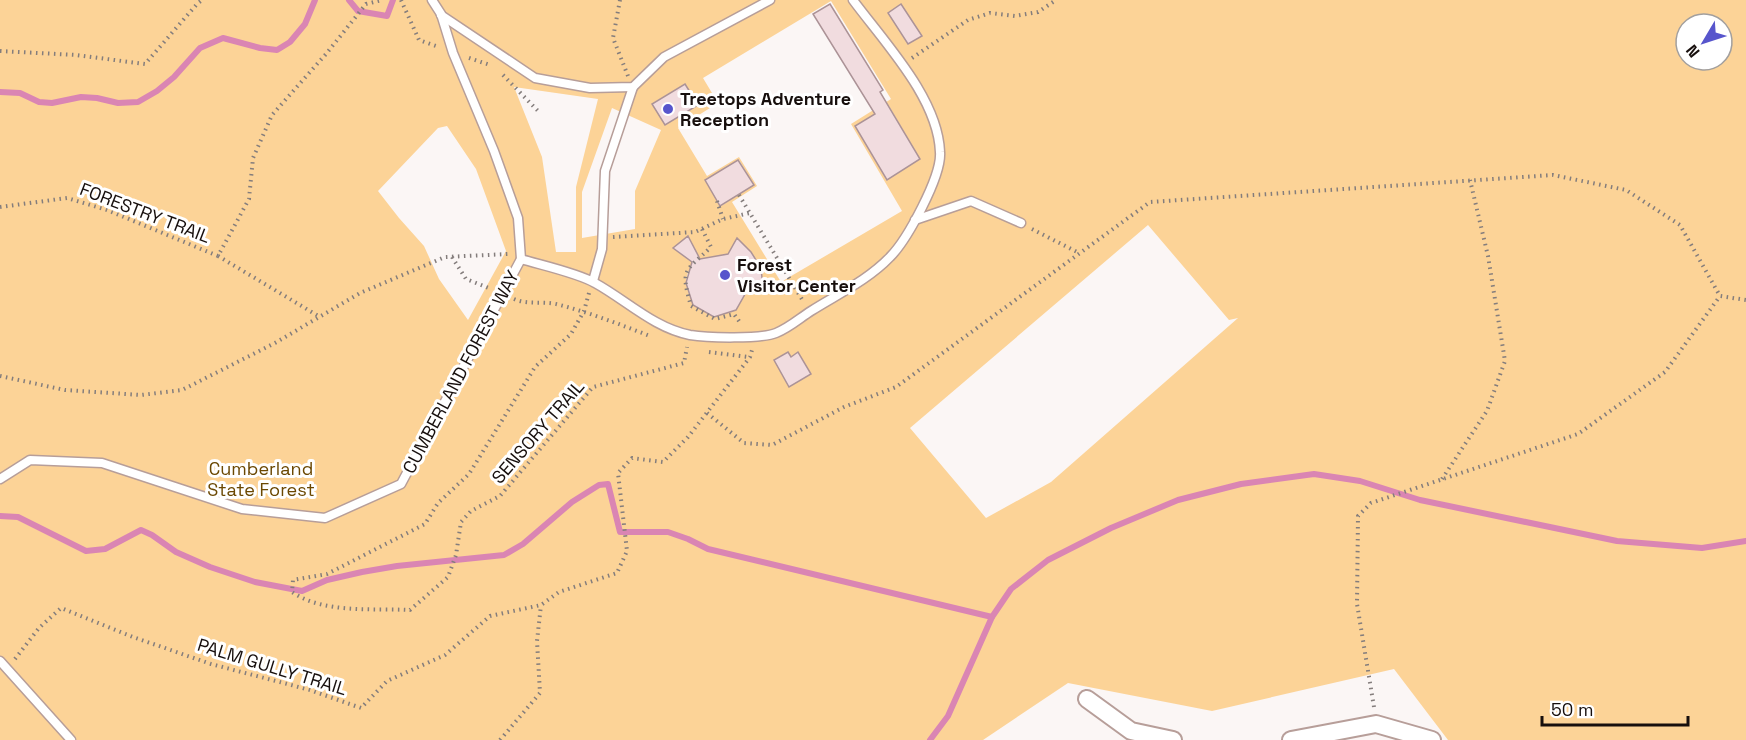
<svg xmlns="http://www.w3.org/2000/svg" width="1746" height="740" font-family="'Space Grotesk',sans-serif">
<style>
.green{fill:#fcd397;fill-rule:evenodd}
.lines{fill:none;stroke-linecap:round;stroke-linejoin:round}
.stream{stroke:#da85b3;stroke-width:6}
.building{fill:#f1dcdf;stroke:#ac9397;stroke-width:1.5}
.lane-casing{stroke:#b79e99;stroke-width:11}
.street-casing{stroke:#b79e99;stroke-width:20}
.path{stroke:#847d7c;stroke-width:4;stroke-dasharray:1.5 4.5;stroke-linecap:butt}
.lane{stroke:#fff;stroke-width:8}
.street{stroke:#fff;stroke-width:16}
.poi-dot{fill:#5755cc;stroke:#fff;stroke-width:2}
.labels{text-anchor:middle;stroke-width:6;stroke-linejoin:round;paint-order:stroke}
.poi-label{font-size:18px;font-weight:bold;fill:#170f0d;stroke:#fff;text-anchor:start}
.street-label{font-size:18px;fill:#170f0d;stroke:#fff}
.park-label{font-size:18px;fill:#6b4802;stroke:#fff}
</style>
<rect width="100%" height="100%" fill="#fbf6f5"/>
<!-- green -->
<path class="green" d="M0,0H1746V740H1448L1394,669L1212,711L1068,683L983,740H0ZM831,1L891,99L851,124L902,211L781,282L732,202L757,186L739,157L707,176L678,128L718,103L703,78ZM1686,24H1722V60H1686ZM685,84L698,104L665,124L653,103ZM514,87L598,99L576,187V252H556L542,157ZM889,106L920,159L886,179L855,126ZM612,108L661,130L635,191V229L582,238V192ZM447,126L476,169L506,251L468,320L439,279L424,246L399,218L378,191L438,128ZM739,160L754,185L721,206L705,180ZM1148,225L1229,320L1238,318L1051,482L986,518L910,428ZM737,239C756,257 761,262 763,288L747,289L736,310L713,316L693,305C691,298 686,288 686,281C688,260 709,255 728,256Z"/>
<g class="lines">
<!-- stream -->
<g class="stream">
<path d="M349,0L358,11L387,16L393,0"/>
<path d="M0,92L20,93L39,102L52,103L81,97L97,98L118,103L138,102L157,91L174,77L200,48L223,38L260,48L277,50L290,42L305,24L315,0"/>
<path d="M0,516L18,517L86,551L105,549L141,530L152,535L176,552L210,567L255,582L302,591L327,580L362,572L397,566L504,555L523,544L572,502L599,485L608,484L620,532H668L688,539L708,549L992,617"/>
<path d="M930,740L948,716L992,617L1011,589L1048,560L1111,528L1178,500L1241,484L1314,474L1360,481L1420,500L1617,541L1702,548L1746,541"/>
</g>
</g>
<!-- building -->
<g class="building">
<path d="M830,4L883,90L880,92L920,159L887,180L855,126L875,114L813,14Z"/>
<path d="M901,4L922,36L908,44L888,13Z"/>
<path d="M685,84L698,105L665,125L652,104Z"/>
<path d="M738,160L754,185L720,206L705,180Z"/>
<path d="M688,236L700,259L728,254L737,238L751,252L761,268L763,288L748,289L736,310L714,317L693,305L686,283L692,262L673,248Z"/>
<path d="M788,352L791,357L798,352L811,374L789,387L774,360Z"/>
</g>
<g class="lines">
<defs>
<g id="lane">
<path d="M441,15L535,78L590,88L633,87L664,57L770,0"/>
<path d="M915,220L971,201L1021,223"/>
<path d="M521,259C541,265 578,273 595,283C626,300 654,328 690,335C708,338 761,339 776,333C789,328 800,318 811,311C838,294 868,280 890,257C907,240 942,176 940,152C938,98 884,42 853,0"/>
<path d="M593,281L602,249L605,171L633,87"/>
<path d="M0,479L30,460L102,463L242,509L325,518L401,484L521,259L518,218L494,151L453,53L441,14L432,0"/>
<path d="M0,661L71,740"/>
</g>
<g id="street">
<path d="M1087,699L1131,731L1173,740"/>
<path d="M1291,740L1376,724L1432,740"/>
</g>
</defs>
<!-- lane casing -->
<use href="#lane" class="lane-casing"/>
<!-- street casing -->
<use href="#street" class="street-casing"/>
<!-- path -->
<g class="path">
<path d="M401,0L419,40L439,47"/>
<path d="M620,0L613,38L628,76"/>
<path d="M0,51L76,55L145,64L197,4L202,0"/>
<path d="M469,58L490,65"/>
<path d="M912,58L968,20L990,13L1015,16L1038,12L1056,0"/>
<path d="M503,75L539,112"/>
<path d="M739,195L803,301"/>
<path d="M717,201L723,219"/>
<path d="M0,207L67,198L107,210L218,256L249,199L253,158L272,115L326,54L366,4L382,0"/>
<path d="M702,229L711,247C685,272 680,268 691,306L715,319L734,314L741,324"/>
<path d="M1032,229L1079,253"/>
<path d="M613,237L695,232L723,219L750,213"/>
<path d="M218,256L320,317"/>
<path d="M452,257L466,279L491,289"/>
<path d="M589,293L584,311L571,334L535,367L469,474L438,503L425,524L327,574L293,580L292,592C324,614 372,608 410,610L448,577L456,555L461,522L471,511L500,496L593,387L684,363L687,347"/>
<path d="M514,299C528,305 541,301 556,304C588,312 619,324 650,336"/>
<path d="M709,352L749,357"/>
<path d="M0,376L65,390L141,395L182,390L275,343L360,293L445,257L508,254"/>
<path d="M707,413L744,443L772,445L844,407L896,387L1150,202L1553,175L1626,190L1680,225L1720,296L1746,300"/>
<path d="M1442,479L1487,411L1505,361L1488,256L1470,180"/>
<path d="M15,659L39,628L61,608L133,637L211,664L310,690L361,708L387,681L445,655L490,616L541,605L559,592L617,573L627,551L618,473L632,458L663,462L688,437L750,357L752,350"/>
<path d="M1374,707L1357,604L1358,516L1371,503L1578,434L1665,372L1720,296"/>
<path d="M500,740L540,693L537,641L541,605"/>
</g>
<!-- lane -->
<use href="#lane" class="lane"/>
<!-- street -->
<use href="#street" class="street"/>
</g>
<!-- markers -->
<g class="poi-dot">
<circle cx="668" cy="109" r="6"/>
<circle cx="725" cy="275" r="6"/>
</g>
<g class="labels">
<!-- poi labels -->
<g class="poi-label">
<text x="680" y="105">Treetops Adventure<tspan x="680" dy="21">Reception</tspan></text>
<text x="737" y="271">Forest<tspan x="737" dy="21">Visitor Center</tspan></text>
</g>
<!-- street labels -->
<g class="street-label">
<text transform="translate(145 213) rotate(21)" y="6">FORESTRY TRAIL</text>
<text transform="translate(461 372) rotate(-62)" y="6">CUMBERLAND FOREST WAY</text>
<text transform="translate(538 432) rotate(-49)" y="6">SENSORY TRAIL</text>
<text transform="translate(272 667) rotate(17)" y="6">PALM GULLY TRAIL</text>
</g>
<!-- park labels -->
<g class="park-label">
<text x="261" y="475">Cumberland<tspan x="261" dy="21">State Forest</tspan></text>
</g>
</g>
<!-- north arrow -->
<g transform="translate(1704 42) rotate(231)"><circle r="28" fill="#ffffff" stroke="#a29f9e" stroke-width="1.5"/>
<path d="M0-4.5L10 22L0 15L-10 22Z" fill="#5755cc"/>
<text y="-9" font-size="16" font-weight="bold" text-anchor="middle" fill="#170f0d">N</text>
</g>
<!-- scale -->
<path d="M1542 716v9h146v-9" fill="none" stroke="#170f0d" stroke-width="3"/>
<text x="1551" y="716" font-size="18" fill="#170f0d" stroke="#ffffff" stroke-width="4.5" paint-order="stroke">50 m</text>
</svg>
